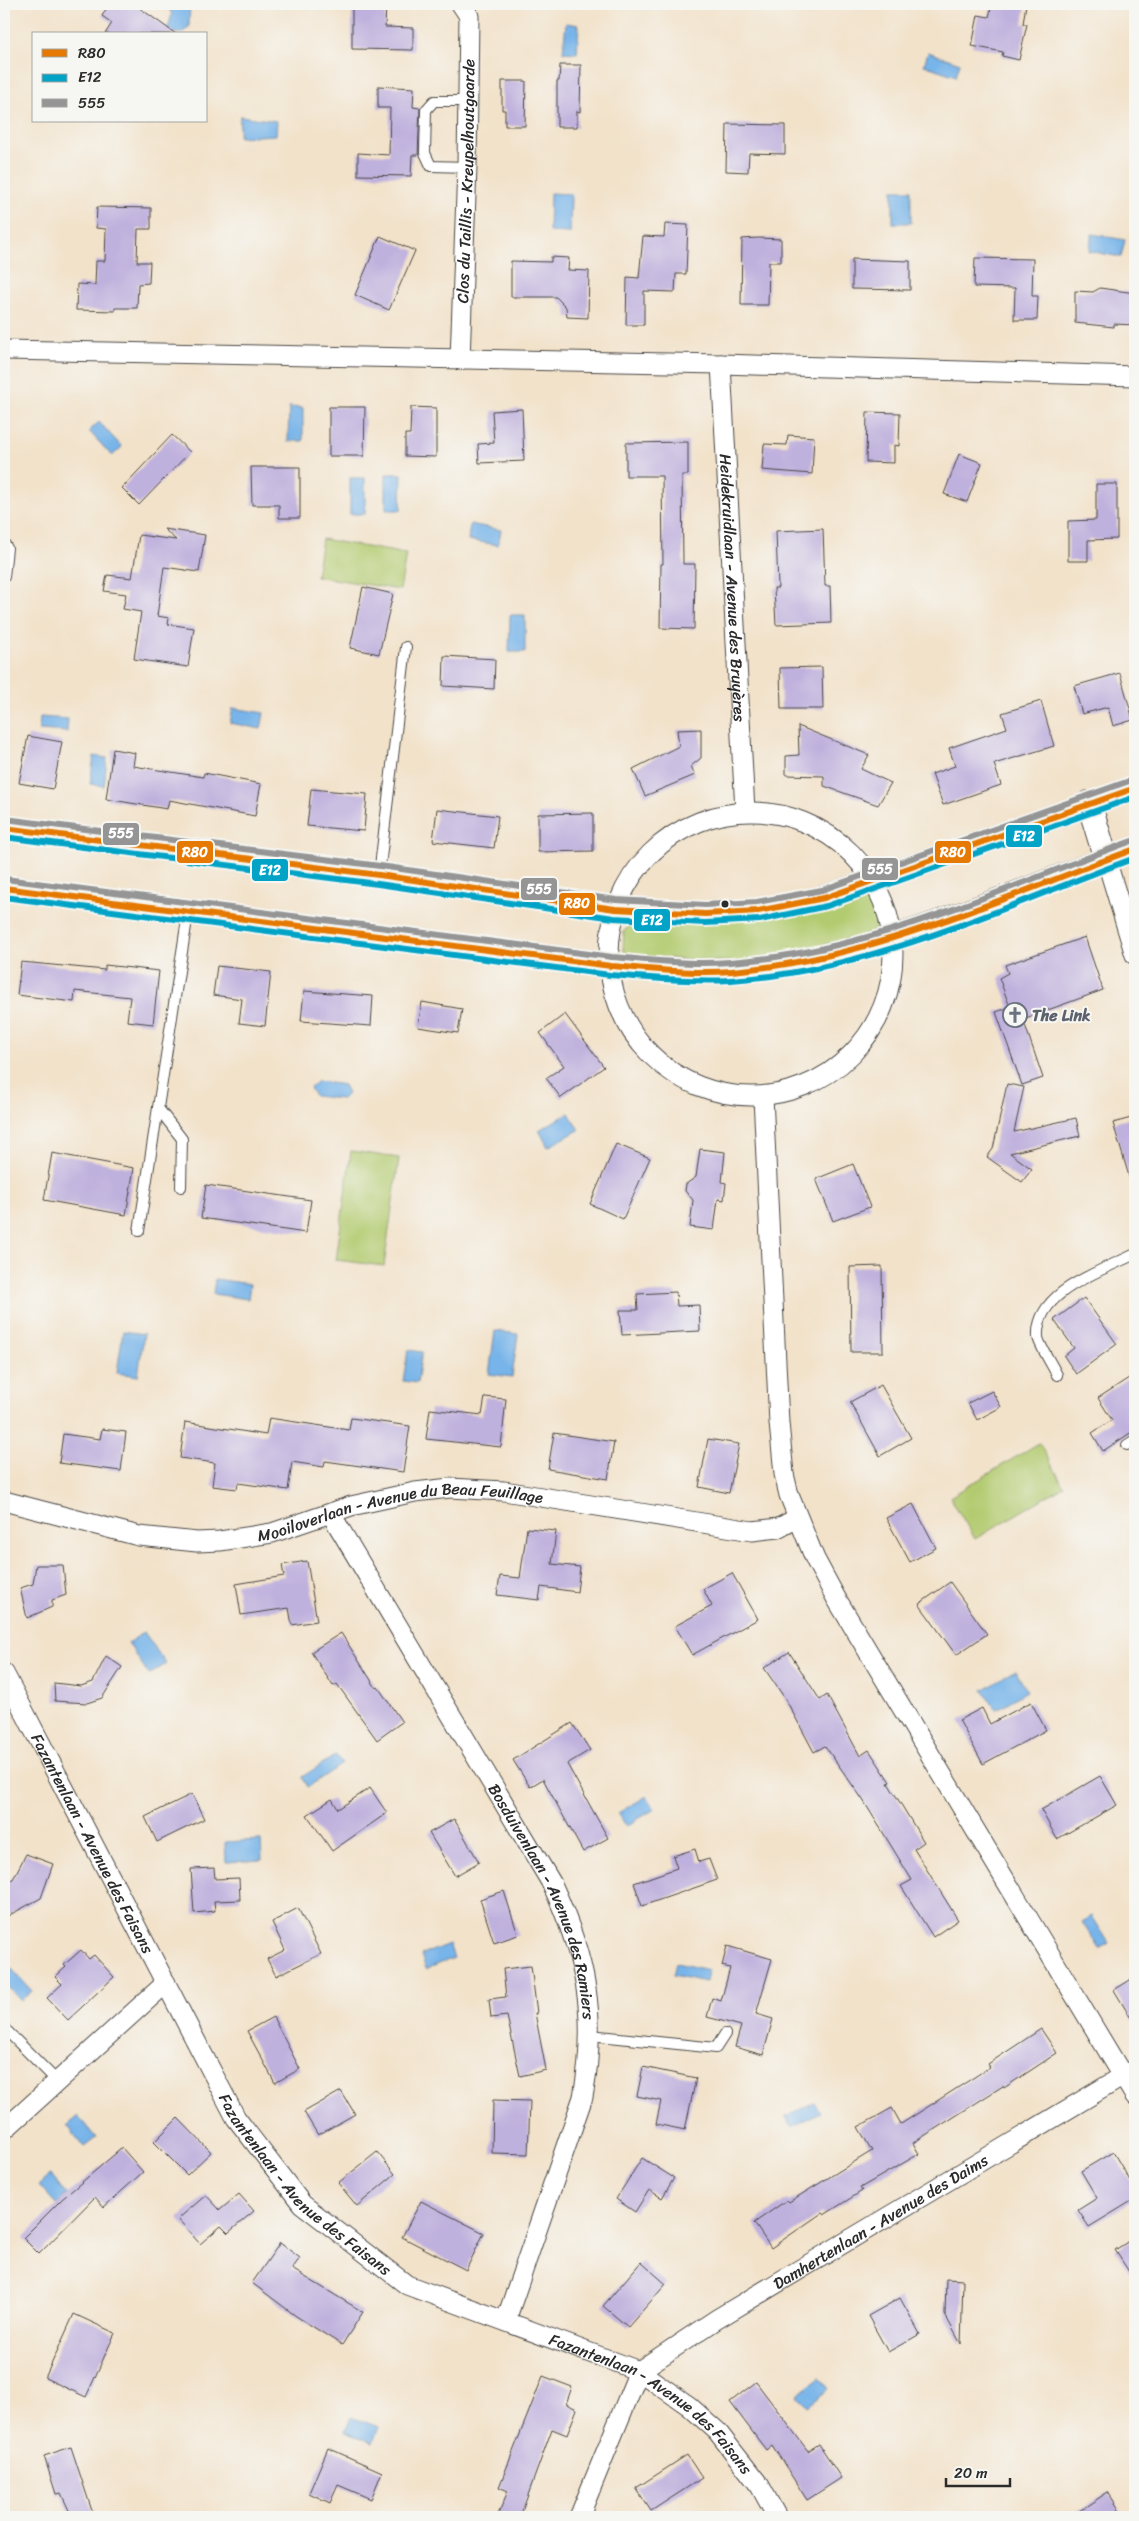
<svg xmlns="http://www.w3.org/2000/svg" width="1139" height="2521" font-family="Sriracha,sans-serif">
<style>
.green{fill:#b3cb70;stroke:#6f7b4e}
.water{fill:#77b4e9;stroke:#51708a}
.building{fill:#bfb1dd}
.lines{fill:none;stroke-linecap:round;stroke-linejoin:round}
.service-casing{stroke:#494643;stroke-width:12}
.minor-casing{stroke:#494643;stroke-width:21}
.tertiary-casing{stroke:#494643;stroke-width:26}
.service{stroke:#fff;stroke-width:10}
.minor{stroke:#fff;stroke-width:19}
.tertiary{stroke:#fff;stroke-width:24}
.bus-1-casing{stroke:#f6f6f2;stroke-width:10}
.bus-2-casing{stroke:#f6f6f2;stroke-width:10}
.bus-3-casing{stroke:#f6f6f2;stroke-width:10}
.bus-1{stroke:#e57902;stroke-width:6}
.bus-2{stroke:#02a3c6;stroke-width:6}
.bus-3{stroke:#959595;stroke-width:6}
.bus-dot{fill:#2b2b2b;stroke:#f6f6f2;stroke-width:2}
.labels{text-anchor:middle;stroke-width:4;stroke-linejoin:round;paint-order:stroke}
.street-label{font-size:16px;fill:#2b2b2b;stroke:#f6f6f2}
.worship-label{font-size:16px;font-weight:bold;fill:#5b616d;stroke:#f6f6f2;text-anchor:start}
.line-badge{stroke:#f6f6f2;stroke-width:2}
.badge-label{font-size:14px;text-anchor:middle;font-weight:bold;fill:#fff}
</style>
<rect width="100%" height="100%" fill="#f6f6f2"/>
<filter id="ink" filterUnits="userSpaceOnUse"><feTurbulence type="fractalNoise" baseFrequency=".02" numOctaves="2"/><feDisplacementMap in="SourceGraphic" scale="10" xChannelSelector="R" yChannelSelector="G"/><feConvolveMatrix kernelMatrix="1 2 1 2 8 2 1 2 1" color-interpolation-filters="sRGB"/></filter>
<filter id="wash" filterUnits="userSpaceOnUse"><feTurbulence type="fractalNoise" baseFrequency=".0096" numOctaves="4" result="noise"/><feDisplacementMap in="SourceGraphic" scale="20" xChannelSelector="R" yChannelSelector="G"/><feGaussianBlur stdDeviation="1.12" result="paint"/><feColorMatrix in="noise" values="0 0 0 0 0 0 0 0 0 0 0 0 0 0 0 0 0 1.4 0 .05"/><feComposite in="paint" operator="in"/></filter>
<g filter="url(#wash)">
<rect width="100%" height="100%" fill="#f2e2ca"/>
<!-- green -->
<g class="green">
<path d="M709,4H814L813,14Z"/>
<path d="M322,539L406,554L400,590L316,576Z"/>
<path d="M858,897C875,904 882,917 873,933L750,963L627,956L623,949L624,931L636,920Z"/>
<path d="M351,1151L399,1158L384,1266L336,1260Z"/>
<path d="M1039,1443L1064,1486L975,1539L950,1497Z"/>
</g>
<!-- water -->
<g class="water">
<path d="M165,4H190L189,27L182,33H175L168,28L172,14Z"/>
<path d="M566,23L579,25L577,53L563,52Z"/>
<path d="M928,52L960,63L956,76L924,65Z"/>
<path d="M240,116L277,121L276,135L239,137Z"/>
<rect x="893" y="190" width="18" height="33"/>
<path d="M550,193L571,194L570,233L549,232Z"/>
<path d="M1092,234L1125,240L1121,257L1089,251Z"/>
<path d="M289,407L303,408V441H288Z"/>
<path d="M99,422L122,447L112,456L89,431Z"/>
<path d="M386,474H402L401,510H386Z"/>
<rect x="350" y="478" width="15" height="36"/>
<path d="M470,524L501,530L498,545L468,540Z"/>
<path d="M510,615H525V652H509Z"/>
<path d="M233,708L264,713L261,729L230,723Z"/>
<path d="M40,717L68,719L67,732L39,730Z"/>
<path d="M94,756L107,758L104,786L90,784Z"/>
<path d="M317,1081L344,1085L348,1093L342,1099L315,1096L310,1088Z"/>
<path d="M569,1113L579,1130L548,1147L539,1130Z"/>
<path d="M215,1279L250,1284L248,1299L213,1294Z"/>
<path d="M123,1331L144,1334L138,1376L117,1373Z"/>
<path d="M495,1331L518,1334L512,1377L489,1374Z"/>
<path d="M408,1350L422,1352L417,1383L403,1381Z"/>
<path d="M144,1632L166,1664L149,1675L128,1643Z"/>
<path d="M1015,1670L1027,1691L996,1710L983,1690Z"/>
<path d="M336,1755L342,1764L308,1787L302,1777Z"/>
<path d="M647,1796L655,1809L626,1826L618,1813Z"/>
<path d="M261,1840L262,1860L226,1862L225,1842Z"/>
<path d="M1092,1916L1109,1943L1099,1949L1082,1922Z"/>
<path d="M449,1944L454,1958L426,1969L421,1955Z"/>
<path d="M676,1963L709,1970L706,1982L673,1975Z"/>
<path d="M11,1968L32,1991L21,2001L4,1983V1974Z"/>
<path d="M814,2102L820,2112L792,2127L786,2117Z"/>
<path d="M78,2116L96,2138L84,2147L67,2125Z"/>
<path d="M50,2175L67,2194L56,2204L39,2185Z"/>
<path d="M820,2378L829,2389L807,2406L798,2395Z"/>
<path d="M351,2417L379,2427L373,2442L345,2432Z"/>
</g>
<g id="blocks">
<!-- building -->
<g class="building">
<path d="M109,4H134L176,34H105L112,23L102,16Z"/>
<path d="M352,4H386L385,27L413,28V50L352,49Z"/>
<path d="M992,4H1026L1023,24H1027L1019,60L1002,56L1003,52L972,46L978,15L989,17Z"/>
<path d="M560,65H581L580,112L577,111V127H557V81H559Z"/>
<path d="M502,81H526L525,126H505V110H502Z"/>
<path d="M378,86L414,88L413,107L420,108L418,155H412L411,176L358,175V153L389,155L390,108H378Z"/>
<path d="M727,124L785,125V154L749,153L748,172L726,171Z"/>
<path d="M97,207L151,208V229H138L137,262H150L149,283L138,284L137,308H115V311L76,310L77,284L95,285L96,261H105L106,229L96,228Z"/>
<path d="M665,224L688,225L686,274H676L675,292L644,291V325H626L627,277L639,278L643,236L664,237Z"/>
<path d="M380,236L415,251L389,310L355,295Z"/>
<path d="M758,238L781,239V262H769L768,305H741L742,239Z"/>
<path d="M551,257L569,258L568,270L589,271L588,318L567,317L566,307L556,297H511V261L551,262Z"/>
<path d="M975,258L1033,259L1032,296H1038L1037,320H1014L1015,288L974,287Z"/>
<path d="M852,259L910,261V290L852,289Z"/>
<path d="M1100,288L1135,293V325L1114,324V327L1075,323V291L1093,292Z"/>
<path d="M329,407H365L364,456H329Z"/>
<path d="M411,407L436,408V457L405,456V434H410Z"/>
<path d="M522,409L524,461L479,463L478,444L494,443L492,411Z"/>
<path d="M867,412L900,413L899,446L894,445V463L866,462Z"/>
<path d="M172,435L190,452L139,505L122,488Z"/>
<path d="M788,435L814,437L812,474L762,470L764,444L787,445Z"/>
<path d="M688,442V475H682L683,564H695L694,629L660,628L661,564H663L662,476H626V443Z"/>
<path d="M959,454L982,463L967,502L944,494Z"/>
<path d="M251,467H300V518H279V505H252Z"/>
<path d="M1096,484H1117V539L1088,540V561H1068V521L1096,520Z"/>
<path d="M164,529L205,535L199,572L164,567L157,616L169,618L168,624L194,628L188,667L134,659L141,612L123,609L126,594L104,591L107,575L132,578L139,535L176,540Z"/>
<path d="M823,529L825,586H830L831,623L776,625L774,588H778L776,531Z"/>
<path d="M363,587L393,594L379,654L350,648Z"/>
<path d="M444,656L495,659L494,689L443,686Z"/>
<path d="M822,667L823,709H781L780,668Z"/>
<path d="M1120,673L1133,720L1113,726L1108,707L1082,714L1074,686Z"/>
<path d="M1041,701L1054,746L994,764L1001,785L943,805L932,774L955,766L949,748L1007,728L1002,713Z"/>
<path d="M798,726L869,755L861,769L891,783L878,805L824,786V776L786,775V756L799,755Z"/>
<path d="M701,729V758L691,766L695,775L645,796L633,769L679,746L677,730Z"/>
<path d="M28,736L62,742L53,789L19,783Z"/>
<path d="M113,749L135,753L133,766L203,777L204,773L261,784L255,816L169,800L167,809L106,799Z"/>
<path d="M311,789L367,794L364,831L307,826Z"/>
<path d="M437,809L498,816L494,848L433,841Z"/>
<path d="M593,813V851L538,852V814Z"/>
<path d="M1085,937L1103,990L1023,1019L1043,1078L1022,1085L996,1012L1010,1007L999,978L1008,973L1005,965Z"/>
<path d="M21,962L105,970V965L159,971L153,1024L127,1021L130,997L75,991L74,1002L17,995Z"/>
<path d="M217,966L271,972L265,1026L239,1023L242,999L213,995Z"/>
<path d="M304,991L373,996L371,1026L301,1021Z"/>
<path d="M422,1002L462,1009L458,1033L418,1027Z"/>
<path d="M565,1014L604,1067L561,1098L546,1078L564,1066L540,1033Z"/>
<path d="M1007,1084L1024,1087L1014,1132L1076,1118L1080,1136L1010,1153L1032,1169L1022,1182L987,1157L993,1149Z"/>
<path d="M1131,1118L1135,1133V1182L1131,1183L1113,1123Z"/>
<path d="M616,1144L650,1158L623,1219L590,1204Z"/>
<path d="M700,1149L725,1152L722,1182L726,1183L724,1200L718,1199L714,1230L690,1227L693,1200L685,1191L686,1184L696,1177Z"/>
<path d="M52,1153L134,1168L126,1215L44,1200Z"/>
<path d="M853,1164L870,1207L833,1221L816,1179Z"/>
<path d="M206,1185L311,1200L306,1233L201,1218Z"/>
<path d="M882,1266L883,1352H851L850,1267Z"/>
<path d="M676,1292L677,1306L699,1305L700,1331L622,1335L620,1310H638L637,1294Z"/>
<path d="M1084,1298L1117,1344L1076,1374L1064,1356L1074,1348L1054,1320Z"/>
<path d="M1135,1374V1430L1103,1451L1092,1433L1112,1420L1098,1398Z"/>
<path d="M881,1385L911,1438L880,1456L850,1402Z"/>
<path d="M992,1391L1001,1407L977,1420L968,1403Z"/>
<path d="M485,1397L506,1399L501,1447L426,1439L430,1409L482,1415Z"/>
<path d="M269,1418L349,1430L351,1418L410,1426L403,1472L325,1461L324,1467L292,1462L288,1490L238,1483L237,1489L212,1486L215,1463L180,1458L185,1422L266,1435Z"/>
<path d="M102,1429L126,1432L121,1471L59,1463L63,1434L100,1439Z"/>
<path d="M554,1433L614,1442L608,1479L548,1469Z"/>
<path d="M708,1439L739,1444L729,1493L699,1487Z"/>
<path d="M913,1504L936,1548L910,1562L886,1518Z"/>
<path d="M527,1528L556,1531L552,1564L580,1567L577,1592L541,1587L539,1600L497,1595L500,1576L520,1578Z"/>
<path d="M307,1561L317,1621L292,1625L289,1608L241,1615L236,1584L284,1576L282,1565Z"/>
<path d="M36,1565H63L66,1595L52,1600V1607L27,1618L20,1588L33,1584Z"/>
<path d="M732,1573L758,1619L692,1655L675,1626L712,1606L703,1589Z"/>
<path d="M950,1582L987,1634L956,1655L919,1604Z"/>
<path d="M341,1633L376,1688L378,1687L402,1722L377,1740L337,1684L333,1686L311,1652Z"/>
<path d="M789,1652L820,1700L827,1695L860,1756L869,1750L890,1782L888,1783L924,1842L914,1849L958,1920L933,1937L901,1886L912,1880L863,1800L825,1746L814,1752L786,1700L764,1668Z"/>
<path d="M106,1656L122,1667L102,1698L87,1703L55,1701L54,1683L81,1686L93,1682Z"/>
<path d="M1031,1702L1046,1730L983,1764L959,1720L982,1708L990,1724Z"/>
<path d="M572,1723L590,1750L567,1764L608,1838L583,1852L543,1779L530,1787L513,1760Z"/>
<path d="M1100,1776L1117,1805L1057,1839L1041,1810Z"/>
<path d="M370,1788L387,1813L332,1851L307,1815L332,1799L338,1809Z"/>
<path d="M192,1794L204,1819L157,1842L145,1817Z"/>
<path d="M454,1819L479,1862L455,1876L429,1833Z"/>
<path d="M695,1849L699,1862L709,1859L717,1880L642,1906L634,1883L677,1868L673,1856Z"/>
<path d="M26,1854L53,1864L41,1898L4,1918V1883L13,1879Z"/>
<path d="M214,1868L215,1879L239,1878L240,1900L214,1901L215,1911L194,1913L191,1869Z"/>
<path d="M504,1891L518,1935L494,1943L480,1899Z"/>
<path d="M298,1908L321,1954L276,1976L267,1959L285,1950L272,1922Z"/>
<path d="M727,1946L772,1959L756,2014L773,2019L763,2055L735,2047L741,2026L707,2017L712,1998L721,2001L730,1968L722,1966Z"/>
<path d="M81,1950L89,1959L94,1955L114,1977L68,2020L47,1998L62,1984L55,1977L66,1967L64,1965Z"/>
<path d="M531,1966L537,2013H535L546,2070L520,2076L507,2016L491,2018L489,1999L506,1997L503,1969Z"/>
<path d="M1135,1977V2025L1114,1990Z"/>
<path d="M273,2017L300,2069L275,2083L247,2031Z"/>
<path d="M1041,2029L1057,2053L1004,2088L1003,2086L913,2143L919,2154L860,2188L862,2191L824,2215L822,2213L771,2248L754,2223L787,2200L789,2202L872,2151L858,2127L892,2108L901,2124L990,2067L988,2064Z"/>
<path d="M643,2067L696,2078L685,2130L656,2124L661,2101L637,2096Z"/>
<path d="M341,2091L355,2114L318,2135L304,2112Z"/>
<path d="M493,2100L530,2101L528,2154L492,2153Z"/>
<path d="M178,2118L211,2152L187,2175L154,2142Z"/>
<path d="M122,2148L143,2172L104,2207L95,2197L39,2254L23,2238L62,2199Z"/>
<path d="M377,2152L395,2174L357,2206L338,2183Z"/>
<path d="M1113,2152L1135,2189V2199L1089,2227L1078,2210L1097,2198L1081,2171Z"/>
<path d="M642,2158L674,2178L662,2198L649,2190L635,2212L616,2199Z"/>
<path d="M239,2194L254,2211L228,2233L221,2226L200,2244L178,2219L206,2195L220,2210Z"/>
<path d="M421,2201L484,2233L466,2270L402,2237Z"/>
<path d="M1135,2237V2281L1115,2250Z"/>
<path d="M280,2243L300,2258L292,2269L363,2312L342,2345L296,2316L252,2283Z"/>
<path d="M641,2262L666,2284L628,2327L603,2306Z"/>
<path d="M946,2279L963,2280L961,2344L945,2315Z"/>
<path d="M900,2298L920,2334L888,2352L868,2316Z"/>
<path d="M74,2314L115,2333L86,2397L45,2378Z"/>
<path d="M543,2376L572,2387L566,2404L577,2409L567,2435L552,2429L520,2517H497L508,2491L499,2487Z"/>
<path d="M756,2382L808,2451L819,2444L841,2478L807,2500L772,2445L766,2450L730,2402Z"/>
<path d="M71,2447L94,2517H72L61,2493L56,2494L44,2456Z"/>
<path d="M328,2448L382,2472L371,2499L338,2485L330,2503L309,2493Z"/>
<path d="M687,2455L702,2478L651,2511L636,2488Z"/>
<path d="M1108,2492L1124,2517H1070Z"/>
</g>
</g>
</g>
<g filter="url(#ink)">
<use href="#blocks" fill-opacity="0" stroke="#494643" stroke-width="1"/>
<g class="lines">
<defs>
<g id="service">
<path d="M467,167L431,166L425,153L426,110L434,101H468"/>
<path d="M4,543L7,548L4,577"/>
<path d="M379,875L406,647"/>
<path d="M158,1108L182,1139L181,1187"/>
<path d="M139,1231L188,913"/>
<path d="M1057,1375C1053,1366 1039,1345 1038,1337C1035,1291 1102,1271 1135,1254"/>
<path d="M1127,1445L1135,1440"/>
<path d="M4,2028L57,2081"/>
<path d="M590,2035L716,2048L725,2034"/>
</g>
<g id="minor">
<path d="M4,350L721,364L1135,376"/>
<path id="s1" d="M460,360L467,167L469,16L461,4"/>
<path id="s2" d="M721,364L745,811"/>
<circle cx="751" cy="954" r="142"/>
<path d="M1106,859L1135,955"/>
<path d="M763,1097L779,1423L784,1474L789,1495L815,1559L836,1598L1135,2096"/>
<path id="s3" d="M4,1501L139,1536L197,1542L220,1541L272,1533L351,1506L415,1492L450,1488L504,1491L752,1531L779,1528L797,1518"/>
<path id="s4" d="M331,1514L552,1884C586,1958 598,2016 583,2097L506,2320"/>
<path id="s5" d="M4,1673L236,2118L302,2204L407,2285L639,2371L689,2406L717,2431L760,2486L777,2517"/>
<path d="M4,2130L166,1983"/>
<path id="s6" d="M639,2371L717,2319L1135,2069"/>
<path d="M579,2517L639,2371"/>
</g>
<g id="tertiary">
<path d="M1089,803L1106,859"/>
<path d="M4,828L379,875L615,909L705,914L758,911L824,898L1135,788"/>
<path d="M4,888L611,966C651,969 691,973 731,971C873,961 1003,895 1135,849"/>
</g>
</defs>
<!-- service casing -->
<use href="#service" class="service-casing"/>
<!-- minor casing -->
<use href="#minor" class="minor-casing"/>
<!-- tertiary casing -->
<use href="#tertiary" class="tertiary-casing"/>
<!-- service -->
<use href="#service" class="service"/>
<!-- minor -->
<use href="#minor" class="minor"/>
<!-- tertiary -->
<use href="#tertiary" class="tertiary"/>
<defs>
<g id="bus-1">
<path d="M4,828L379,875L615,909L705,914L758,911L824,898L1135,788"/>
<path d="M4,888L611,966C651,969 692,974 732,971C873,959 1003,897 1135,849"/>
</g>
<g id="bus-2">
<path d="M4,837L378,884L614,918L705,923L760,920L827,906L1135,797"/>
<path d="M4,897L610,975C650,978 691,982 731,980C872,971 1004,906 1135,858"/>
</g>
<g id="bus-3">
<path d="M5,819L380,866L616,900L705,905L757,902L822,890L1132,780"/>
<path d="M5,879L612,957C651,960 690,965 730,962C870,953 1002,888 1132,841"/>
</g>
</defs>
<!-- bus-1 casing -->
<use href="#bus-1" class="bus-1-casing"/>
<!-- bus-2 casing -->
<use href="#bus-2" class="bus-2-casing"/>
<!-- bus-3 casing -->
<use href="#bus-3" class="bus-3-casing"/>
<!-- bus-1 -->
<use href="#bus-1" class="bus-1"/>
<!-- bus-2 -->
<use href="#bus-2" class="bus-2"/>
<!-- bus-3 -->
<use href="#bus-3" class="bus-3"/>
</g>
</g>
<!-- icons -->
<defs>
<symbol id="church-ring" viewBox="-11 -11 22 22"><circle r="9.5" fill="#f6f6f2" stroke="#6b7280" stroke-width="1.5"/><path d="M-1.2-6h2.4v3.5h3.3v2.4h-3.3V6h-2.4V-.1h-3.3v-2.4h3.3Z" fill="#6b7280"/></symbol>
</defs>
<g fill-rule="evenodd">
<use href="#church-ring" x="1001" y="1001" width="28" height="28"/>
</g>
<!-- markers -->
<circle class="bus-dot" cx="725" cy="904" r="4.5"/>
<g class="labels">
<!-- street labels -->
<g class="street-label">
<text dy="6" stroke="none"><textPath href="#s1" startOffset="179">Clos du Taillis - Kreupelhoutgaarde</textPath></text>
<text dy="6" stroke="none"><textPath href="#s2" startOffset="224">Heidekruidlaan - Avenue des Bruyères</textPath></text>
<text dy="6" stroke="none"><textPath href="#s3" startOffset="405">Mooiloverlaan - Avenue du Beau Feuillage</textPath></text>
<text dy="6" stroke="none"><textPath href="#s5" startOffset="192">Fazantenlaan - Avenue des Faisans</textPath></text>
<text dy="6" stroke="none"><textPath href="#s4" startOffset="444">Bosduivenlaan - Avenue des Ramiers</textPath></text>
<text dy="6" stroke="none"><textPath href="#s5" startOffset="598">Fazantenlaan - Avenue des Faisans</textPath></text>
<text dy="6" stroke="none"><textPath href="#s6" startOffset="284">Damhertenlaan - Avenue des Daims</textPath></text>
<text dy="6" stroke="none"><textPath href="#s5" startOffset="1018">Fazantenlaan - Avenue des Faisans</textPath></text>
</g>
<!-- worship labels -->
<g class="worship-label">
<text x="1032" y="1021">The Link</text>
</g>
</g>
<g class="line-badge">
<rect x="102" y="822" width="38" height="24" rx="5" fill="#959595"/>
<rect x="1005" y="824" width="38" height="24" rx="5" fill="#02a3c6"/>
<rect x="176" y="840" width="38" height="24" rx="5" fill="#e57902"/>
<rect x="934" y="840" width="38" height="24" rx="5" fill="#e57902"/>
<rect x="861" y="857" width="38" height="24" rx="5" fill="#959595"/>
<rect x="251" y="858" width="38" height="24" rx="5" fill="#02a3c6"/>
<rect x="520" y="877" width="38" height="24" rx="5" fill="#959595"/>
<rect x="558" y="892" width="38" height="24" rx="5" fill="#e57902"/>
<rect x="633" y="908" width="38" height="24" rx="5" fill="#02a3c6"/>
</g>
<g class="badge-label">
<text x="121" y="838">555</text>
<text x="1024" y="841">E12</text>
<text x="195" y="857">R80</text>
<text x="953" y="857">R80</text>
<text x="880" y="874">555</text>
<text x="270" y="875">E12</text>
<text x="539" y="894">555</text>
<text x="577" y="908">R80</text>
<text x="652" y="925">E12</text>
</g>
<!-- margin -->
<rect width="1139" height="2521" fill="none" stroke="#f6f6f2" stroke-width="20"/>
<!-- legend -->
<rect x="32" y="32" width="175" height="90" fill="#f6f6f2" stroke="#a5a5a2"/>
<rect x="42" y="49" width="25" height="8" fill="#e57902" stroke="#a5a5a2"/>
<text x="78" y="58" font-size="15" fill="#2b2b2b">R80</text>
<rect x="42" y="74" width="25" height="8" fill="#02a3c6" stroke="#a5a5a2"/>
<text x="78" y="82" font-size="15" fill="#2b2b2b">E12</text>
<rect x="42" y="99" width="25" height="8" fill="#959595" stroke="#a5a5a2"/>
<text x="78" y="108" font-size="15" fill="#2b2b2b">555</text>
<!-- scale -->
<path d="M946 2478v8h64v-8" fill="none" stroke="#2b2b2b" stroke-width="2.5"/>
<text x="954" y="2478" font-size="15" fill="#2b2b2b" stroke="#f6f6f2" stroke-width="4" paint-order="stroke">20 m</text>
</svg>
